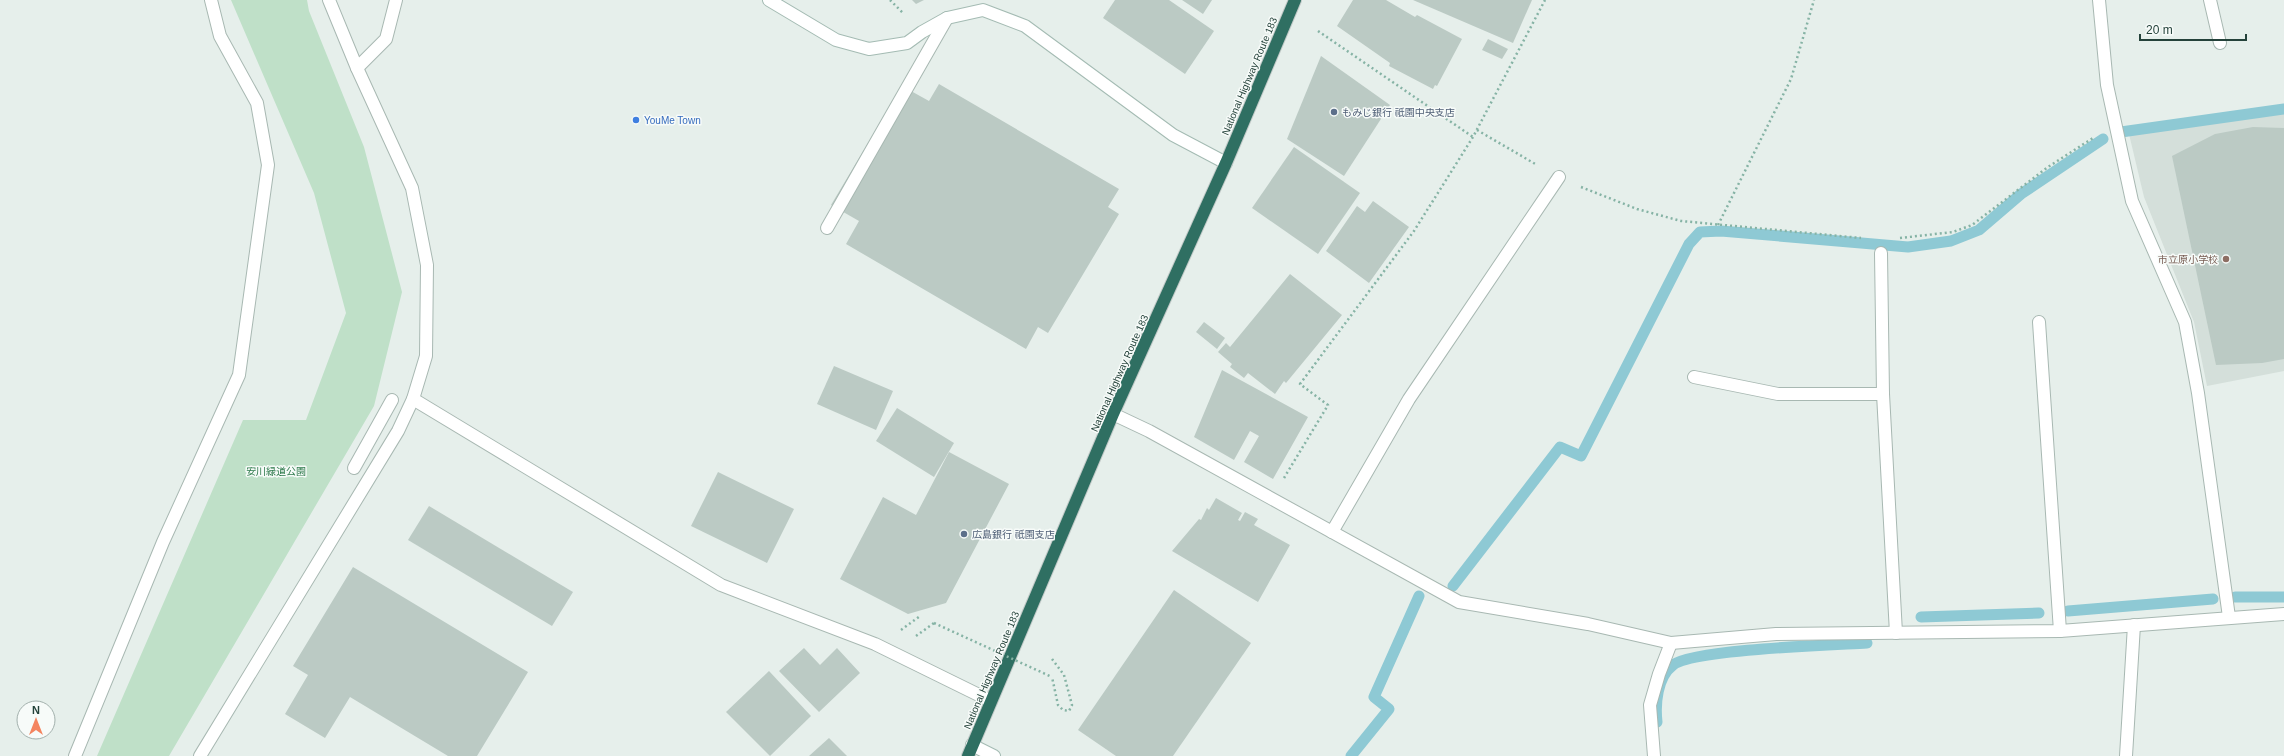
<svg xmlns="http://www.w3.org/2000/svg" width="2284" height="756" font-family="Helvetica,'Noto Sans JP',sans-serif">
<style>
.built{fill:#d4dfda}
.green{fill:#bfe0c8}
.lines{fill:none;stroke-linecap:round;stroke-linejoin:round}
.stream{stroke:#8ec9d4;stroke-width:11}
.building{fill:#bbcac4}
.lane-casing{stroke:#a8b8b2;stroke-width:14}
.street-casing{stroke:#a8b8b2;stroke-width:14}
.secondary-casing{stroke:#a4bbb3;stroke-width:14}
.highway-casing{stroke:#c2cac8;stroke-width:14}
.path{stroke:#86b3a5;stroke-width:2.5;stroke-dasharray:2 3;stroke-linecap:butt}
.lane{stroke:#fff;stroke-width:12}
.street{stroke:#fff;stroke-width:12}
.secondary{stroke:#fff;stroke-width:12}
.highway{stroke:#2f6f62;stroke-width:12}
.path-bridge{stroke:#86b3a5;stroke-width:2.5;stroke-dasharray:2 3;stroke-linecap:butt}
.service-dot{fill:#5c6f8a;stroke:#f7fbf9;stroke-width:1.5}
.shop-dot{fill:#3f7fe0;stroke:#f7fbf9;stroke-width:1.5}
.education-dot{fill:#8d6e63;stroke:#f7fbf9;stroke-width:1.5}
.labels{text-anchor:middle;stroke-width:3;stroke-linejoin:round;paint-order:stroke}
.street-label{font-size:10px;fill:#24423a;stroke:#f7fbf9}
.service-label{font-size:10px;fill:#4e5e75;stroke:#f7fbf9;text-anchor:start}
.shop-label{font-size:10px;fill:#366cbe;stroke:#f7fbf9;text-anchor:start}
.education-label{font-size:10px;fill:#785e54;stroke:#f7fbf9;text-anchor:end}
.park-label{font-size:10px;fill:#2d7a4b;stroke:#f7fbf9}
</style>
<rect width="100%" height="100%" fill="#e6efeb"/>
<!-- built -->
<path class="built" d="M2284,108V371L2207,386L2194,322L2144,197L2129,134Z"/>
<!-- green -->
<path class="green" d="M231,0H307L309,11L364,147L402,292L374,406L169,756H97L243,420H306L346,313L314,193Z"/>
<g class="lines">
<!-- stream -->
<g class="stream">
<path d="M2121,132L2284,109"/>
<path d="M1453,586L1560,447L1581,456L1689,244L1700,232L1721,231L1908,247L1951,241L1979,230L2021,194L2103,139"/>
<path d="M2235,597H2284"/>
<path d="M2068,611L2213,599"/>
<path d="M1921,617L2039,613"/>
<path d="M1657,722C1655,704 1657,677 1673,665C1694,649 1833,645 1867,643"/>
<path d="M1351,756L1389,709L1374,697L1419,596"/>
</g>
</g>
<!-- building -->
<g class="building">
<path d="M912,0H924L916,4Z"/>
<path d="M1115,0H1169L1214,31L1185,74L1103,18Z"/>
<path d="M1182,0H1212L1203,14Z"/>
<path d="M1353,0H1386L1415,17L1417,15L1462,39L1437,86L1435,85L1433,89L1389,66L1390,63L1337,26Z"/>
<path d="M1413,0H1532L1513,43Z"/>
<path d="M1488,39L1508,49L1502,59L1482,50Z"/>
<path d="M1321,56L1390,105L1344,176L1287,139Z"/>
<path d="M939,84L1119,189L1108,207L1119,214L1048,333L1038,327L1026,349L846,244L859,221L831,205L902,86L929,101Z"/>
<path d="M2253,127L2284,128V359L2262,363L2216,365L2172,156L2215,134Z"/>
<path d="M1294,147L1360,193L1318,254L1252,208Z"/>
<path d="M1373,201L1409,227L1369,283L1326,251L1357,206L1365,212Z"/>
<path d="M1290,274L1342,315L1286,383L1284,381L1275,394L1248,373L1244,378L1230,367L1232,364L1218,352L1226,343L1230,347Z"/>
<path d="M1204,322L1225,338L1217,349L1196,332Z"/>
<path d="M834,366L893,391L876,430L817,404Z"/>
<path d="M1222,370L1308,417L1273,479L1244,462L1259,436L1250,431L1234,460L1194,437Z"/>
<path d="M897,408L954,443L934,477L876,441Z"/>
<path d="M949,452L1009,484L946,603L908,614L840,579L883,497L916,515Z"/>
<path d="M718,472L794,509L767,563L691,526Z"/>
<path d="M1216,498L1242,513L1238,520L1240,521L1245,512L1258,519L1254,525L1290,545L1258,602L1172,551L1199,519L1201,520L1207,508L1209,510Z"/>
<path d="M429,506L573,592L552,626L408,540Z"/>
<path d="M353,567L528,672L477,756H448L350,697L325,738L285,714L308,675L293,666Z"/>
<path d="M1174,590L1251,643L1173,756H1116L1078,730Z"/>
<path d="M804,648L820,665L837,648L860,673L819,712L779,671Z"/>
<path d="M769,671L811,716L770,756L726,712Z"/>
<path d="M829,738L847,756H809Z"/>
</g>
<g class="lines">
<defs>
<path id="lane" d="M354,468L392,400"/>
<g id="street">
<path d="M2099,0L2107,85L2132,201L2185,322L2198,393L2229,617"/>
<path d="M2210,0L2220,43"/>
<path d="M357,68L386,39L396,0"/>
<path d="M827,228L947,18"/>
<path d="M1881,253L1883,394L1896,633"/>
<path d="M2039,322L2060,631"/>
<path d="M1694,377L1778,394H1883"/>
<path d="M413,399L721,585L875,644L991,701"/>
<path d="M1113,414L1149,431L1459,602L1588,624L1671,643L1776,634L2060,631L2284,614"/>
<path d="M1332,532L1409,399L1559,177"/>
<path d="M75,756L163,542L239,375L268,165L257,103L220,36L211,0"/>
<path d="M200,756L398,431L413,399L426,356L427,265L412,188L357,68L329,0"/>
<path d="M1654,756L1650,705L1659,674L1671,643"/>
<path d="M2126,756L2134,625"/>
</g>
<g id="secondary">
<path d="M769,0L836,40L869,49L907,43L922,32L947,18L983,10L1025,26L1173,135L1226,163"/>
<path d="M972,745L994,756"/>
</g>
<path id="highway" d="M968,756L1113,414L1226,163L1295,0"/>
</defs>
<!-- lane casing -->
<use href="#lane" class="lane-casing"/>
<!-- street casing -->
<use href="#street" class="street-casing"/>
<!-- secondary casing -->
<use href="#secondary" class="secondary-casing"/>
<!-- highway casing -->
<use href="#highway" class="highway-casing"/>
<!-- path -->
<g class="path">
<path d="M890,0L904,14"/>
<path d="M1318,31L1473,137"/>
<path d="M1477,130L1537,165"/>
<path d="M1581,187L1637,209L1681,221L1861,238"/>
<path d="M1718,225L1791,79L1814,0"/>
<path d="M1900,238L1953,232L1972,225L2048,167L2093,138"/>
<path d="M1284,478L1328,405L1300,384L1414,231L1473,137L1545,0"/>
<path d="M901,630L920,616"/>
<path d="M916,636L934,623"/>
<path d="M1052,659L1064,675L1072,705L1069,711L1063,710L1058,705L1052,677"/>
</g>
<!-- lane -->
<use href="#lane" class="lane"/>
<!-- street -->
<use href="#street" class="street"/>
<!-- secondary -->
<use href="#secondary" class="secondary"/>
<!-- highway -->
<use href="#highway" class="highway"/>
<!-- path-bridge -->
<path class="path-bridge" d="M934,623L1052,677"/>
</g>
<!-- markers -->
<g class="service-dot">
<circle cx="1334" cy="112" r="4"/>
<circle cx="964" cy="534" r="4"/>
</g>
<circle class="shop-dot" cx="636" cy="120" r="4"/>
<circle class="education-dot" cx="2226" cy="259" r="4"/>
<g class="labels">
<!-- street labels -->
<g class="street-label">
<text transform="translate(1249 76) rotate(-67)" y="4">National Highway Route 183</text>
<text transform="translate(1119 373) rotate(-66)" y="4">National Highway Route 183</text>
<text transform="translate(991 670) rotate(-67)" y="4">National Highway Route 183</text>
</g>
<!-- service labels -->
<g class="service-label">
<text x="1342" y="116">もみじ銀行 祇園中央支店</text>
<text x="972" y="538">広島銀行 祇園支店</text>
</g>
<!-- shop labels -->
<g class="shop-label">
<text x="644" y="124">YouMe Town</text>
</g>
<!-- education labels -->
<g class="education-label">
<text x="2218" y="263">市立原小学校</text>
</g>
<!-- park labels -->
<g class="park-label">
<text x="276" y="475">安川緑道公園</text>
</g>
</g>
<!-- north arrow -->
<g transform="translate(36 720)"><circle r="19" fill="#f7fbf9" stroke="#a3b1ad"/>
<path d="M0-3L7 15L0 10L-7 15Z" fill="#f4845f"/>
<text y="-6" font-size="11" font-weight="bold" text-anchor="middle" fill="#24423a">N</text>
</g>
<!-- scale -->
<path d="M2140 34v6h106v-6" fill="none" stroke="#24423a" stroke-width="2"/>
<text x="2146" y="34" font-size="12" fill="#24423a" stroke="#f7fbf9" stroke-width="3" paint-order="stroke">20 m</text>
</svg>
